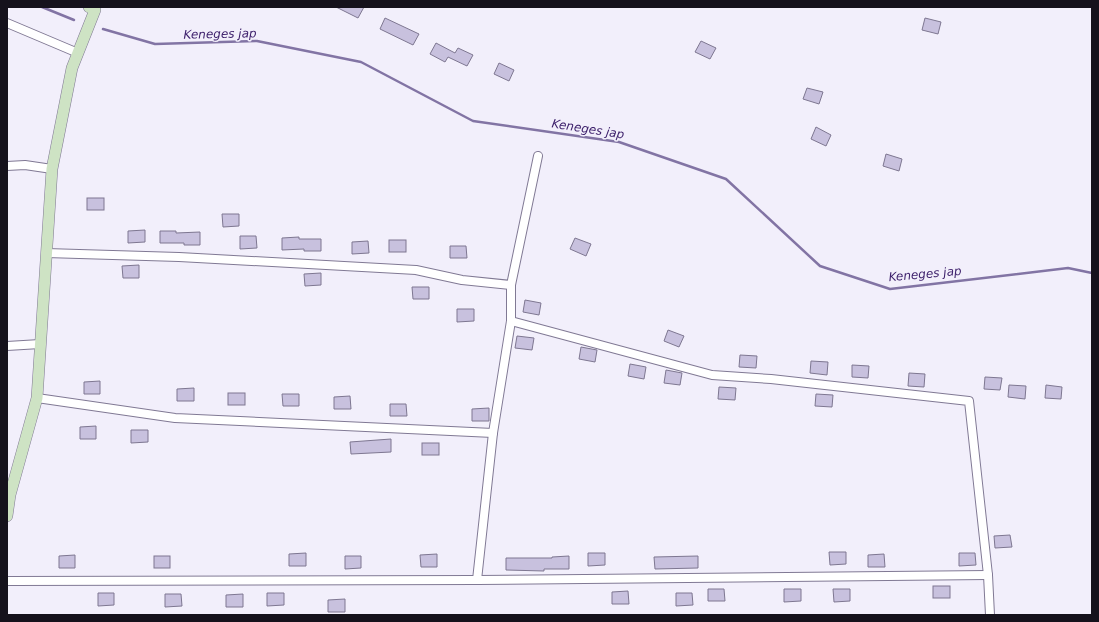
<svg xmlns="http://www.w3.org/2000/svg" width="1099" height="622" font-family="'DejaVu Sans',sans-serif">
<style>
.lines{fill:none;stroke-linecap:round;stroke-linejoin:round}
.stream{stroke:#8274a4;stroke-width:2.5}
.building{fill:#c8c1de;stroke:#7e7791}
.street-casing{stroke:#807994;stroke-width:10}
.secondary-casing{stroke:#807994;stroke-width:12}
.street{stroke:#fff;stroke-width:8}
.secondary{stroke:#cee3c4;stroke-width:11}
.labels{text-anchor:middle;stroke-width:3;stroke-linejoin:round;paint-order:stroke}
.water-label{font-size:12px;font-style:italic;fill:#3e216c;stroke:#f2effb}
</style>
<rect width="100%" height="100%" fill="#f2effb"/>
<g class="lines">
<!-- stream -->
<g class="stream">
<path d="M42,7L74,20"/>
<path d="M103,29L155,44L257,41L361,62L473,121L619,142L726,179L820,266L890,289L1068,268L1092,273"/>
</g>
</g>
<!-- building -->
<g class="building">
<path d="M336,7H364L358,18Z"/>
<path d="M385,18L419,34L413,45L380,29Z"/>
<path d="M925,18L941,22L938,34L922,30Z"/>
<path d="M701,41L716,48L710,59L695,52Z"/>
<path d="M436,43L455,53L458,48L473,55L467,66L448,57L445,62L430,54Z"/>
<path d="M499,63L514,70L509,81L494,74Z"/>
<path d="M807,88L823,92L819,104L803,99Z"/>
<path d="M816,127L831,135L826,146L811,139Z"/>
<path d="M886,154L902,159L899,171L883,166Z"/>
<rect x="87" y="198" width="17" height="12"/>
<path d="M222,214H239V226L223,227Z"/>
<path d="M145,230V242L128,243V231Z"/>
<path d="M160,231H176V233L200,232V245H184V243H160Z"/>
<path d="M240,236H256L257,248L240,249Z"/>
<path d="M299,237V239H321V251H304V249L282,250V238Z"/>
<path d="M575,238L591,244L586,256L570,249Z"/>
<rect x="389" y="240" width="17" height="12"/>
<path d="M368,241L369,253L352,254V242Z"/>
<path d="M450,246H466L467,258H450Z"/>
<path d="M139,265V278H123L122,266Z"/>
<path d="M321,273V285L305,286L304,274Z"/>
<path d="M412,287H429V299H413Z"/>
<path d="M525,300L541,303L539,315L523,312Z"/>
<path d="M457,309H474V321L457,322Z"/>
<path d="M668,330L684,336L679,347L664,341Z"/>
<path d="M517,336L534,338L532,350L515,348Z"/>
<path d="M581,347L597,350L595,362L579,359Z"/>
<path d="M740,355L757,356L756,368L739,367Z"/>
<path d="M811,361L828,362L827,375L810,373Z"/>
<path d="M630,364L646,367L644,379L628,376Z"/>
<path d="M852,365L869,366L868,378L852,377Z"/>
<path d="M666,370L682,373L680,385L664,383Z"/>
<path d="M909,373L925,374L924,387L908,386Z"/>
<path d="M985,377L1002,378L1000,390L984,389Z"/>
<path d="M100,381V394H84V382Z"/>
<path d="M1009,385L1026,386L1025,399L1008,397Z"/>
<path d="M1046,385L1062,387L1061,399L1045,398Z"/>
<path d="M719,387L736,388L735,400L718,399Z"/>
<path d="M194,388V401H177V389Z"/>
<rect x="228" y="393" width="17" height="12"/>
<path d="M282,394H299V406H283Z"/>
<path d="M816,394L833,395L832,407L815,406Z"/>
<path d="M350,396L351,409H334V397Z"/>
<path d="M390,404H406L407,416H390Z"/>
<path d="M489,408V421H472V409Z"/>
<path d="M96,426V439H80V427Z"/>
<path d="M131,430H148V442L131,443Z"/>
<path d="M391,439V452L351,454L350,442Z"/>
<rect x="422" y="443" width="17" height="12"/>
<path d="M1010,535L1012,547L995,548L994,536Z"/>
<path d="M829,552H846V564L830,565Z"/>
<path d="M306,553V566H289V554Z"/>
<path d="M588,553H605V565L588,566Z"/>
<path d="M959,553H975L976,565L959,566Z"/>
<path d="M437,554V567H421L420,555Z"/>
<path d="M884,554L885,567H868V555Z"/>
<path d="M75,555V568H59V556Z"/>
<rect x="154" y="556" width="16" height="12"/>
<path d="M345,556H361V568L345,569Z"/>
<path d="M569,556V569H544V571L506,570V558H552V557Z"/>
<path d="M698,556V568L655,569L654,557Z"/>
<rect x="933" y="586" width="17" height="12"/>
<path d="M708,589H724L725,601H708Z"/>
<path d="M784,589H801V601L784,602Z"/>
<path d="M833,589H850V601L834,602Z"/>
<path d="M628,591L629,604H612V592Z"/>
<path d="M98,593H114V605L98,606Z"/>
<path d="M267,593H284V605L267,606Z"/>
<path d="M676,593H692L693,605L676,606Z"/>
<path d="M165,594H181L182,606L165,607Z"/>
<path d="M243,594V607H226V595Z"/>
<path d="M345,599V612H328V600Z"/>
</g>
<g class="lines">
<defs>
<g id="street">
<path d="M7,23L78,53"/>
<path d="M7,166L25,165L52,169"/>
<path d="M46,253L179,257L416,270L462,280L511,285L538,156"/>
<path d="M511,321L712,375L771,379L969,401L988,575L990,615"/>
<path d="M7,346L40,344"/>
<path d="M37,398L175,418L493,433"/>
<path d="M477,580L493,433L511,321V285"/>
<path d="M7,581L477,580L988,575"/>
</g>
<path id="secondary" d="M7,516L10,495L37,398L52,169L72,68L95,10L89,7"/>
</defs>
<!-- street casing -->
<use href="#street" class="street-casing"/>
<!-- secondary casing -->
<use href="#secondary" class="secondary-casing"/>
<!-- street -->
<use href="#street" class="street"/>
<!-- secondary -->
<use href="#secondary" class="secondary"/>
</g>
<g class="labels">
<!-- water labels -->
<g class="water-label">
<text transform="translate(220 34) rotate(-1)" y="4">Keneges jap</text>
<text transform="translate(588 129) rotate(9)" y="4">Keneges jap</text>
<text transform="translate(925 274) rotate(-5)" y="4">Keneges jap</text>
</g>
</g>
<!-- border -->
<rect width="1099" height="622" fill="none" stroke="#15121c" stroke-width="16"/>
</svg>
